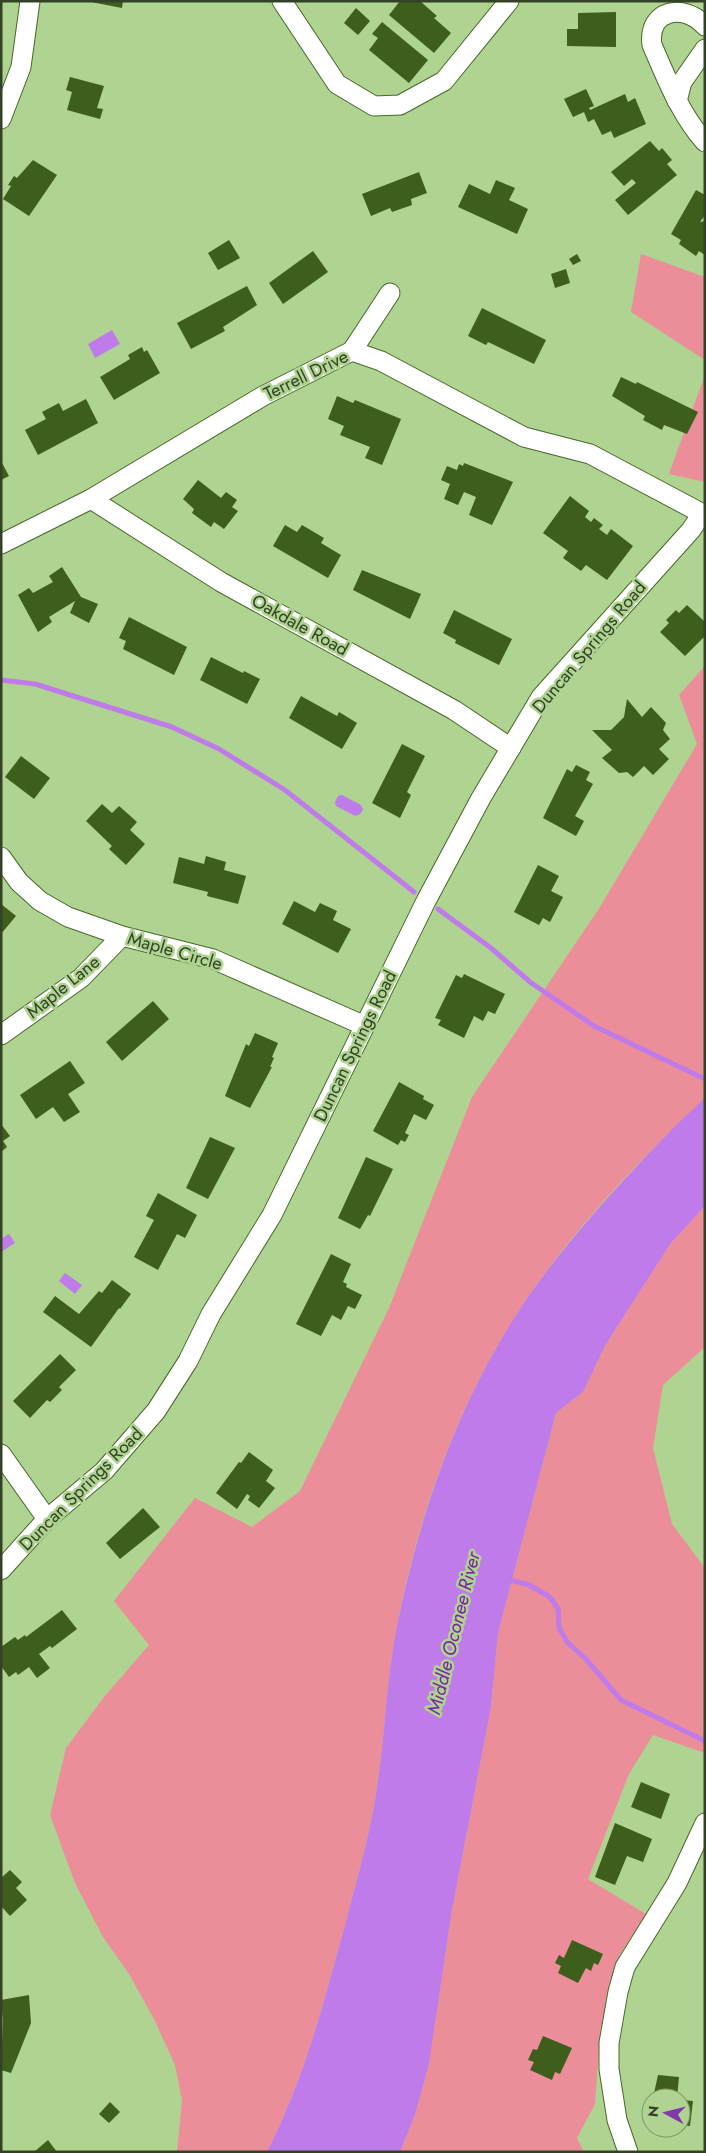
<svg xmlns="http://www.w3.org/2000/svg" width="706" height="2153" font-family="Jost,sans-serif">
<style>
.green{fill:#eb8e9a}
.water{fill:#bf7be9}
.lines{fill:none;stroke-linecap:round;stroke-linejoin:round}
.stream{stroke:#bf7be9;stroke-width:5}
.building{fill:#3e5e1b}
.minor-casing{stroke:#486829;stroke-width:21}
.minor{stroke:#fff;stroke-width:19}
.labels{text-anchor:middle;stroke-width:5;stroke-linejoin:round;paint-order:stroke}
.street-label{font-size:18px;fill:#334226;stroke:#afd390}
.water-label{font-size:19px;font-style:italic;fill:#7a22a5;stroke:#afd390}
</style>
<rect width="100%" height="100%" fill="#afd390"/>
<!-- green -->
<g class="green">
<path d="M641,254L705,277V360L631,312Z"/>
<path d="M705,375V482L669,474Z"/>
<path d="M705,666V1098C634,1165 565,1237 513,1320C454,1413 416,1523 396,1631C386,1683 385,1736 377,1788C370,1835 357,1879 345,1925C324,2003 304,2079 267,2152H177L182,2100L175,2065L154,2019L129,1974L103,1937L75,1883L50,1815L66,1748L104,1697L149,1645L114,1601L195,1498L252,1527L300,1491L389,1308L472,1097L600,907L697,744L679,695Z"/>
<path d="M705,1206V1347L663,1385L653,1448L672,1524L705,1568V1753L653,1735L629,1774L588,1879L646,1914L620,1954L600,2031L595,2104L577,2138L584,2152H400L415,2115L429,2064L452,1910L491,1707L498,1633L556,1413L583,1392L606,1344L671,1243Z"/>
</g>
<!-- water -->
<g class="water">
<path d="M112,330L120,344L95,358L88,344Z"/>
<path d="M342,795L361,805L363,810L360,814L355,816L336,806L335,802L338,796Z"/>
<path d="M705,1098V1206L671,1243L606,1344L583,1392L556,1413L498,1633L491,1707L452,1910L429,2064L415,2115L400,2152H267C304,2079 324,2003 345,1925C357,1879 370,1835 377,1788C385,1736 386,1683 396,1631C417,1523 454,1413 513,1320C544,1270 583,1225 622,1182C649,1153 676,1124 705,1098Z"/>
<path d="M9,1234L15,1243L1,1252V1239Z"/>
<path d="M65,1273L82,1285L75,1294L59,1281Z"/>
</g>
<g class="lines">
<!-- stream -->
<g class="stream">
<path d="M1,680L35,684L172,727L219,749L285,790L414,892"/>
<path d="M438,909L491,948L530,982L594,1026L705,1079"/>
<path d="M507,1579L529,1585L550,1597L558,1609L559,1628L568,1643L585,1658L621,1700L705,1741"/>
</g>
</g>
<!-- building -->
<g class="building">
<path d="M86,1H123L122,8Z"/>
<path d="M400,1H420L437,16L434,18L451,33L434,53L389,15Z"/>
<path d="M356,8L370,21L358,35L344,23Z"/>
<path d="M616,12V47L567,46V29H578V13Z"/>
<path d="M382,22L428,60L409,83L369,50L378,38L372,34Z"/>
<path d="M70,77L104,86L97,108L103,109L100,119L67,110L72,92L66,90Z"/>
<path d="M586,89L594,106L589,108L590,110L625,94L628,102L635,98L646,124L614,138L611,131L602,135L594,119L588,122L584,112L573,117L564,99Z"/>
<path d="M650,141L659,151L662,148L672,160L667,164L677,175L628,215L615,200L636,183L632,179L624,186L611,172Z"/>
<path d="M33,160L57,175L29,216L3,199L11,186L8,185L14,176L17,178Z"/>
<path d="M419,172L427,193L411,199L412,205L392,212L390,208L371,216L362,194Z"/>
<path d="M496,180L515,188L509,200L528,209L517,234L458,207L469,184L490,194Z"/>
<path d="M696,190L705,195V215L700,222L705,221V255L699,251L696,256L679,244L681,240L671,234Z"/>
<path d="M229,240L240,258L218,270L208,253Z"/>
<path d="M313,251L328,272L283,304L269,283Z"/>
<path d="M577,254L581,261L573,265L569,259Z"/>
<path d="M566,269L570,283L555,288L551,274Z"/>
<path d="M247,286L257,305L223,327L225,331L191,349L177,323Z"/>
<path d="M482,308L546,340L534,364L488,342L486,345L468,336Z"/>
<path d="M142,347L144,352L147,350L160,373L114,400L100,377L130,359L128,355Z"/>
<path d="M621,377L636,384L637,382L698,412L687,434L664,425L662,430L643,420L645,416L612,396Z"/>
<path d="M337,396L353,403L355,400L401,419L382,465L365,458L370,447L340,435L344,426L328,419Z"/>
<path d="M86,399L98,423L38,455L25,430L46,419L42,412L59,403L63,411Z"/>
<path d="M1,461L9,476L1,480Z"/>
<path d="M464,463L513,482L492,525L469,515L476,497L464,492L458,505L444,499L450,484L441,480L447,466L457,470L459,464L463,466Z"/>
<path d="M198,480L221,498L226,492L237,500L232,507L238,511L224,529L214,522L211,527L192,513L194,509L183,499Z"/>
<path d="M570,496L589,511L585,517L591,522L594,518L603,525L599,529L607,535L611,529L633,546L607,580L586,565L581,571L563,558L568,551L543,533Z"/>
<path d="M285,525L297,532L302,525L324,538L321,543L341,555L328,578L273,546Z"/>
<path d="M62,567L81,597L98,604L89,623L70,613L75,601L49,617L52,622L38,632L18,595L29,588L33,593L53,582L49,576Z"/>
<path d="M362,570L421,594L410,619L353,590Z"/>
<path d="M687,605L705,622V636L685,656L660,632L669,623L666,620L676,610L679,613Z"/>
<path d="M454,610L512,639L499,665L455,643L456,640L443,633Z"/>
<path d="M129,617L187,647L174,675L123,649L126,641L119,638Z"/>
<path d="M211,657L243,673L244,671L260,679L247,704L200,680Z"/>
<path d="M301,696L337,716L339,712L357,723L342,749L289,718Z"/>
<path d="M627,699L642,717L651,707L666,723L663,730L670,739L659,749L669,759L653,775L644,766L633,777L627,772L619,773L602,758L612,750L592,730H611L624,717Z"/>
<path d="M402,744L425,756L407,792L411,795L400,818L372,803Z"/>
<path d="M21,756L50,778L34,799L5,777Z"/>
<path d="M576,765L590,772L586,780L593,784L575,816L584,821L576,836L543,818L567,769L572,772Z"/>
<path d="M102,804L112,813L119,806L127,813L137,822L130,830L145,844L126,865L109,849L112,846L86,821Z"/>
<path d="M206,856L226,862L224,870L246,876L238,904L207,896L208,892L173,883L179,857L204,864Z"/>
<path d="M538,865L559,876L551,891L563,897L550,922L543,918L539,925L514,912Z"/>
<path d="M294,901L315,912L320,903L337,911L333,920L351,929L338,953L282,924Z"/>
<path d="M1,904L16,916L1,934Z"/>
<path d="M464,974L505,994L495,1014L488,1011L483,1021L474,1016L464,1038L438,1025L441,1020L435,1018L456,975L462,978Z"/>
<path d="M153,1001L169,1019L122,1061L106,1042Z"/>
<path d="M255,1033L278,1043L272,1057L274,1058L270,1067H272L250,1108L225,1096L246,1044L249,1046Z"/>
<path d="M70,1061L85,1083L68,1094L80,1112L64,1122L53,1107L36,1119L20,1095Z"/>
<path d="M399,1082L424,1096L423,1099L434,1105L426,1120L414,1114L405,1133L409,1135L405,1142L401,1140L398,1145L373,1131Z"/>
<path d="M1,1124L10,1136L3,1141L7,1147L1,1152Z"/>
<path d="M210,1137L235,1148L208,1199L186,1188Z"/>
<path d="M366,1157L393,1169L370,1216L368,1215L360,1229L338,1218Z"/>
<path d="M158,1193L197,1215L185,1238L177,1234L158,1270L134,1257L154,1220L146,1216Z"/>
<path d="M331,1254L351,1264L343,1282L347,1284L346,1287L362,1295L355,1309L348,1306L341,1320L332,1315L321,1336L296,1324Z"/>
<path d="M112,1280L131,1294L120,1309L119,1308L91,1347L43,1312L55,1296L79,1314L99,1291L102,1293Z"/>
<path d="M60,1354L76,1370L59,1387L62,1390L50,1402L47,1400L30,1418L13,1401Z"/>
<path d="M249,1452L273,1470L266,1481L275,1488L259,1508L248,1500L250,1496L247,1494L237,1509L216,1493L239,1462L241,1463Z"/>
<path d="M143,1508L160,1527L120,1559L106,1543Z"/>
<path d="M62,1610L77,1629L52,1648L50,1646L39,1654L50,1668L37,1678L29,1667L18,1675L16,1672L9,1677L1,1666V1647L15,1637L18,1640L25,1635L26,1637Z"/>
<path d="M641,1782L670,1794L661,1819L631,1807Z"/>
<path d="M615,1823L652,1839L643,1862L627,1856L615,1885L595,1877Z"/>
<path d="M10,1870L22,1882L16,1888L27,1900L10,1916L1,1906V1878Z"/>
<path d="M572,1940L603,1954L598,1965L594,1963L591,1971L586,1968L578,1983L558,1973L561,1966L555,1963L559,1955L564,1958Z"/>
<path d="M29,1995L31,2023L11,2073L1,2070L3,2020L1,2000Z"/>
<path d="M543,2036L572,2048L560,2074L555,2072L552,2080L530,2070L534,2062L528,2060L533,2049L537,2050Z"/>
<path d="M658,2075L679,2077L677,2098H653Z"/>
<path d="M681,2100L693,2101L690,2126L681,2125Z"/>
<path d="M110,2102L120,2112L109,2123L99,2114Z"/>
<path d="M48,2140L57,2152H34Z"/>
</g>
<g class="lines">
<defs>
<g id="minor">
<path d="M282,1L337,84L374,106L400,105L444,81L509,1"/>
<path d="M705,26C684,2 647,10 652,45C667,79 680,114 705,142"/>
<path d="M677,101L682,82L705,49"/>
<path d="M1,119L21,67L30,1"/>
<path d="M352,351L390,293"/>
<path d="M91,499L221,582L454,710L511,748"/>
<path d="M1,544L91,499L263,396L352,351L381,361L524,437L590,454L705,515"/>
<path d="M1,857L19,882L40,901L68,917L122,936L213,959L365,1026"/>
<path d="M1,1035L81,978L122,936"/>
<path d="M1,1454L47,1519"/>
<path d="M1,1570L47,1519L104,1471L156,1411L188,1361L211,1314L272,1215L426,901L481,798L541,697L691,530L701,515"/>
<path d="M628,2152L617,2120L609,2069V2043L618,1992L625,1967L677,1883L705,1823"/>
</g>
</defs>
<!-- minor casing -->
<use href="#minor" class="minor-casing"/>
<!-- minor -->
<use href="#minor" class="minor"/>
</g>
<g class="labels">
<!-- street labels -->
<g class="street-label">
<text transform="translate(306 375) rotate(-26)" y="6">Terrell Drive</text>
<text transform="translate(300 625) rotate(29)" y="6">Oakdale Road</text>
<text transform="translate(589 647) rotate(-50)" y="6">Duncan Springs Road</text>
<text transform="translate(175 951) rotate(16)" y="6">Maple Circle</text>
<text transform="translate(63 987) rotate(-39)" y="6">Maple Lane</text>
<text transform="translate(355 1046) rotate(-64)" y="6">Duncan Springs Road</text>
<text transform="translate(81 1489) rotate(-45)" y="6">Duncan Springs Road</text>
</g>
<!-- water labels -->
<g class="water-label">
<text transform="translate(453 1633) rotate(-76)" y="7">Middle Oconee River</text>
</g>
</g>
<!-- border -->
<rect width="706" height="2153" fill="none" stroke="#334226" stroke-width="5"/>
<!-- north arrow -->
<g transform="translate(666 2113) rotate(277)"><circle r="24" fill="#afd390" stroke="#7d9966"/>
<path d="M0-4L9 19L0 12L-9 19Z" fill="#8238aa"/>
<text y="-8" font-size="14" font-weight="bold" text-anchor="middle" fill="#334226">N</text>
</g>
</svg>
